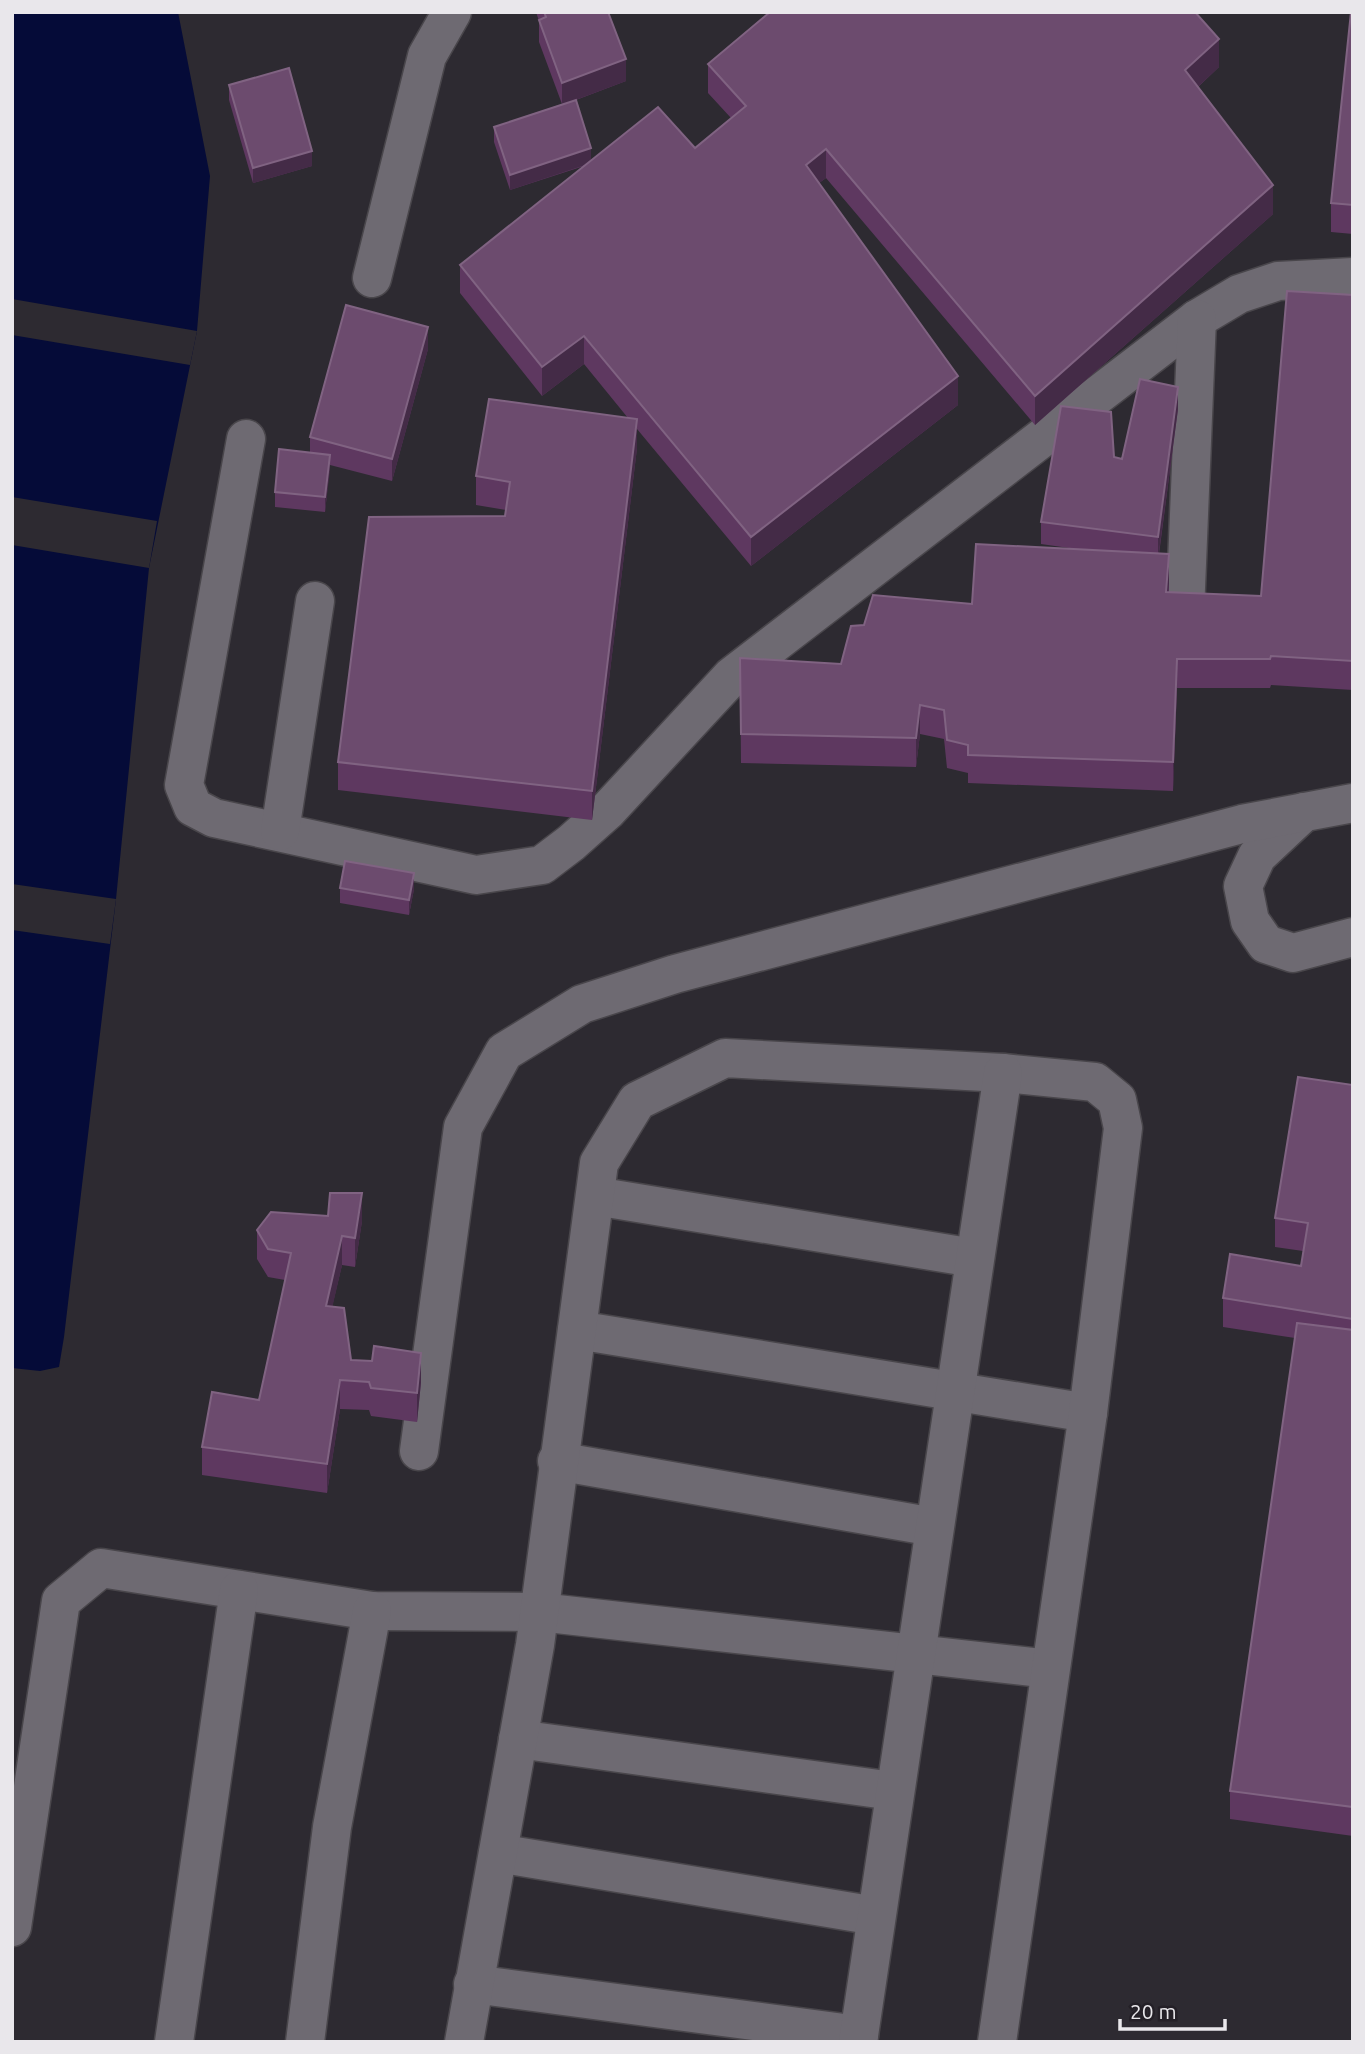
<svg xmlns="http://www.w3.org/2000/svg" width="1365" height="2054" font-family="Ubuntu,sans-serif">
<style>
.water{fill:#050b38}
.pier{fill:#2d2a31}
.lines{fill:none;stroke-linecap:round;stroke-linejoin:round}
.minor-casing{stroke:#49464b;stroke-width:41}
.minor{stroke:#6e6a72;stroke-width:38}
.wall{fill:#5e3860}
.shaded-wall{fill:#442b47}
.building{fill:#6c4b6e;stroke:#806382;stroke-width:2}
</style>
<rect width="100%" height="100%" fill="#2d2a31"/>
<!-- water -->
<path class="water" d="M12,12H178L210,176L197,331L149,568L116,899L64,1337L59,1367L40,1371L12,1368Z"/>
<!-- pier -->
<g class="pier">
<path d="M12,299L197,331L190,365L12,335Z"/>
<path d="M12,497L157,521L149,568L12,545Z"/>
<path d="M12,884L116,899L110,944L12,930Z"/>
</g>
<g class="lines">
<defs>
<g id="minor">
<path d="M372,278L427,56L452,12"/>
<path d="M246,439L184,785L193,807L214,818L476,875L542,865L571,843L607,811L732,676L1197,319L1239,294L1278,281L1353,277"/>
<path d="M1185,612L1197,319"/>
<path d="M1304,812L1257,856L1243,886L1250,921L1266,944L1293,953L1353,937"/>
<path d="M280,831L315,601"/>
<path d="M595,1196L974,1258"/>
<path d="M577,1330L1088,1413"/>
<path d="M419,1451L463,1127L504,1052L582,1004L675,974L1242,824L1353,803"/>
<path d="M557,1461L934,1527"/>
<path d="M518,1739L893,1791"/>
<path d="M498,1853L876,1916"/>
<path d="M12,1927L61,1601L101,1568L372,1611L539,1612L1050,1669"/>
<path d="M473,1984L859,2035"/>
<path d="M174,2042L239,1590"/>
<path d="M305,2042L332,1827L372,1611"/>
<path d="M464,2042L535,1645L599,1163L637,1101L725,1058L1003,1073L1095,1082L1117,1100L1123,1128L1088,1413L997,2042"/>
<path d="M858,2042L1003,1073"/>
</g>
</defs>
<!-- minor casing -->
<use href="#minor" class="minor-casing"/>
<!-- minor -->
<use href="#minor" class="minor"/>
</g>
<!-- wall -->
<g class="wall">
<path d="M536,12H608L626,81L576,100L591,160L695,148L731,118L708,93V64L1219,67L1198,87L1273,214L1035,425L826,178L819,183L958,405L751,566L637,429V448L592,820L338,790V762L505,516L506,510L476,505V476L628,418L584,364L542,396L460,293V265L584,166L510,190L494,142V127L562,104L539,42V21Z"/>
<path d="M1353,12V234L1331,232V203Z"/>
<path d="M229,85L312,166L253,183L229,100Z"/>
<path d="M1353,295V690L1271,685L1270,688H1177L1173,791L968,783V773L947,768L944,739L920,734L916,767L741,763L740,658L841,664L864,625L972,604L1083,550L1041,544V522L1114,457L1122,459L1178,409L1159,554L1169,583V592L1261,596Z"/>
<path d="M428,349L392,481L330,465L325,512L275,507V492L310,453V437Z"/>
<path d="M340,888L414,889L409,915L340,903Z"/>
<path d="M1353,1085V1836L1230,1819V1791L1295,1338L1223,1327V1298L1301,1266L1303,1251L1275,1247V1218Z"/>
<path d="M328,1216L362,1221L355,1267L342,1265L332,1307L351,1360L421,1382L417,1422L371,1416L369,1410L340,1409L327,1493L202,1475V1447L259,1400L285,1280L268,1277L257,1259V1230Z"/>
</g>
<!-- shaded-wall -->
<g class="shaded-wall">
<path d="M1219,39V67L1185,99V70Z"/>
<path d="M626,59V81L562,105V83Z"/>
<path d="M591,148V163L510,190V175Z"/>
<path d="M826,149V178L806,193V165Z"/>
<path d="M312,151V166L253,183V168Z"/>
<path d="M1273,185V214L1035,425V396Z"/>
<path d="M428,327V349L392,481V459Z"/>
<path d="M584,336V364L542,396V367Z"/>
<path d="M958,376V405L751,566V537Z"/>
<path d="M1178,387V409L1158,559V537Z"/>
<path d="M637,419V448L592,820V791Z"/>
<path d="M330,455V470L325,512V497Z"/>
<path d="M1169,554V583L1166,620V592Z"/>
<path d="M1177,659V688L1173,791V762Z"/>
<path d="M920,705V734L916,767V738Z"/>
<path d="M414,873V889L409,915V900Z"/>
<path d="M362,1193V1221L355,1267V1238Z"/>
<path d="M342,1236V1265L326,1335V1306Z"/>
<path d="M421,1353V1382L417,1422V1393Z"/>
<path d="M340,1380V1409L327,1493V1464Z"/>
</g>
<!-- building -->
<g class="building">
<path d="M544,12H608L626,59L562,83L539,20L546,17Z"/>
<path d="M770,12H1195L1219,39L1185,70L1273,185L1035,396L826,149L806,165L958,376L751,537L584,336L542,367L460,265L658,107L695,148L746,106L708,64Z"/>
<path d="M1351,12H1353V205L1331,203Z"/>
<path d="M289,68L312,151L253,168L229,85Z"/>
<path d="M576,100L591,148L510,175L494,127Z"/>
<path d="M1287,291L1353,295V661L1271,656L1270,659H1177L1173,762L968,755V745L947,740L944,710L920,705L916,738L741,734L740,658L841,664L851,626L864,625L873,595L972,604L976,544L1169,554L1166,592L1261,596Z"/>
<path d="M346,305L428,327L392,459L310,437Z"/>
<path d="M1140,379L1178,387L1158,537L1041,522L1061,406L1111,412L1114,457L1122,459Z"/>
<path d="M489,399L637,419L592,791L338,762L369,517L505,516L510,482L476,476Z"/>
<path d="M279,449L330,455L325,497L275,492Z"/>
<path d="M345,861L414,873L409,900L340,888Z"/>
<path d="M1298,1077L1353,1085V1319L1223,1298L1230,1254L1301,1266L1308,1223L1275,1218Z"/>
<path d="M330,1193H362L355,1238L342,1236L326,1306L344,1308L351,1360L372,1361L374,1346L421,1353L417,1393L371,1388L369,1382L340,1380L327,1464L202,1447L212,1392L259,1400L291,1253L268,1249L257,1230L271,1212L328,1216Z"/>
<path d="M1297,1323L1353,1330V1807L1230,1791Z"/>
</g>
<!-- border -->
<rect width="1365" height="2054" fill="none" stroke="#e9e7eb" stroke-width="28"/>
<!-- scale -->
<path d="M1120 2019v10h105v-10" fill="none" stroke="#e9e7eb" stroke-width="3.5"/>
<text x="1130" y="2019" font-size="21" fill="#e9e7eb" stroke="#242027" stroke-width="5" paint-order="stroke">20 m</text>
</svg>
